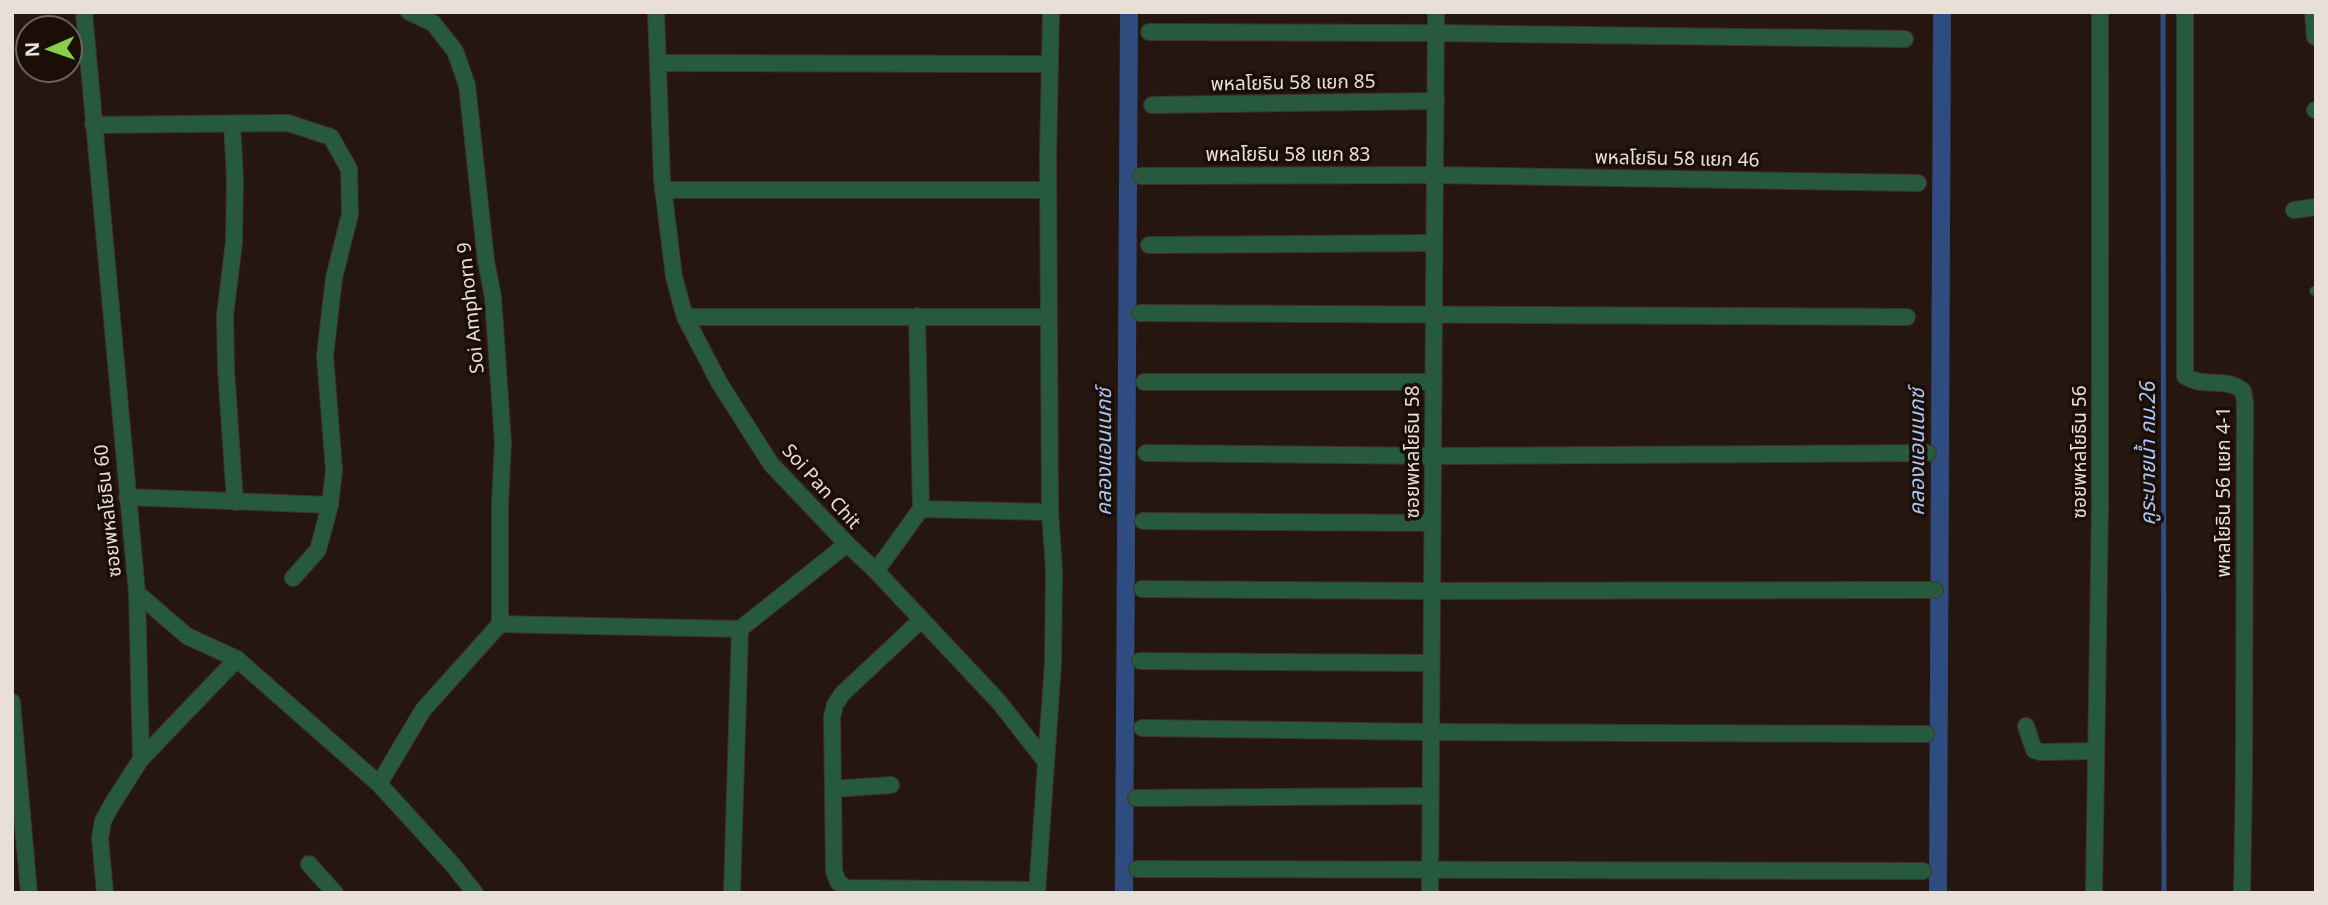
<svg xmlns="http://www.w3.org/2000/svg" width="2328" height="905" font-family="'Noto Sans','Noto Sans Thai',sans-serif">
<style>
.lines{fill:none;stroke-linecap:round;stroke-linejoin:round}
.stream{stroke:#2e4c80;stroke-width:5}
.canal{stroke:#2e4c80;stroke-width:18}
.lane-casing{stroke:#40332b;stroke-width:10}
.street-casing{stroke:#40332b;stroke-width:18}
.lane{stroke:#27593f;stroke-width:8}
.street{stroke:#27593f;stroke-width:16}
.labels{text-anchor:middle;stroke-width:7;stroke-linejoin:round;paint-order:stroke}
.street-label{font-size:19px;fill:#e9dfd9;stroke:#1b0e07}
.water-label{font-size:21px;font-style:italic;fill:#aac6f7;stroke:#1b0e07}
</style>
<rect width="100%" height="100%" fill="#25170f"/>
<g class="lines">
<!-- stream -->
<path class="stream" d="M2163,12L2164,893"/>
<!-- canal -->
<g class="canal">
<path d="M1124,893L1129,12"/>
<path d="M1938,893L1942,12"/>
</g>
<defs>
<path id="lane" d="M2314,291H2316"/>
<g id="street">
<path d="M84,12L137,593L141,759"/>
<path d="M409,12L433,23L455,51L467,85L486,261L493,297L503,443L500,502V624"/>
<path d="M656,12L662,179L674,277L685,317L720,384L771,464L847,544L876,571L999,702L1046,762"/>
<path d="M2185,12V376C2205,389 2225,376 2243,391L2245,403L2244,774L2242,893"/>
<path d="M2313,12L2315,37"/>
<path d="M1149,32L1436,33L1905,39"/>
<path d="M658,63L1050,64"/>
<path d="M1152,105L1436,101"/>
<path d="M2315,110H2316"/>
<path d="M232,124L235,178L234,242L225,315L226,369L235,502"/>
<path d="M93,125L288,123L331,137L349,169L350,214L334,278L325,356L334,470L330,505L318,550L293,578"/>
<path d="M1141,176L1435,175L1918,183"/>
<path d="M663,190H1048"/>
<path d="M2294,210L2316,207"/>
<path d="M1149,245L1434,243"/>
<path d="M1140,313L1907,317"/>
<path d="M917,316L921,509"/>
<path d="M685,317H1049"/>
<path d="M1144,382H1434"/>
<path d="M1146,453L1433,456L1928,453"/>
<path d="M127,497L330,505"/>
<path d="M1143,521L1432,523"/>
<path d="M876,571L921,509L1050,512"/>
<path d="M1142,589L1432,591L1935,590"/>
<path d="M137,593L187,636L237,659L379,784L452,864L475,893"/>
<path d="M921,620L842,694L835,705L832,717L834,871L838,882L846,888L1037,890"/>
<path d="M500,624L740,629"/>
<path d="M1140,661L1431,663"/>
<path d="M12,702L29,893"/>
<path d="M2026,726L2034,750L2041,752L2095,751"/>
<path d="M1142,728L1431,732L1926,734"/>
<path d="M379,784L423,710L500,624"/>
<path d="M833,789L891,785"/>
<path d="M1136,798L1430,796"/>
<path d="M309,864L335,893"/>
<path d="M1137,869L1923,871"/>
<path d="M105,893L100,838L103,821L111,806L141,759L237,659"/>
<path d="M732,893L740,629L847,544"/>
<path d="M1037,893L1053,663L1054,570L1050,512L1048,156L1051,12"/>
<path d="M1430,893L1436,12"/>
<path d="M2094,893L2100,506V12"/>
</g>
</defs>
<!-- lane casing -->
<use href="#lane" class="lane-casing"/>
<!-- street casing -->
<use href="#street" class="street-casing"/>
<!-- lane -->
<use href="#lane" class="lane"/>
<!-- street -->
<use href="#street" class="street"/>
</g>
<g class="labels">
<!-- street labels -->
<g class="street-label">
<text transform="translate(1293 82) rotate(-1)" y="7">พหลโยธิน 58 แยก 85</text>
<text x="1288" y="161">พหลโยธิน 58 แยก 83</text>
<text transform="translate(1677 158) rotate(1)" y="7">พหลโยธิน 58 แยก 46</text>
<text transform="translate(470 308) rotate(-96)" y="7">Soi Amphorn 9</text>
<text transform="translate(1412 452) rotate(-90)" y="7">ซอยพหลโยธิน 58</text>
<text transform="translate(2079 452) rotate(-90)" y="7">ซอยพหลโยธิน 56</text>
<text transform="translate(822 486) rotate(48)" y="7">Soi Pan Chit</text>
<text transform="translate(2223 492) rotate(-90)" y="7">พหลโยธิน 56 แยก 4-1</text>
<text transform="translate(107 511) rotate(-96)" y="7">ซอยพหลโยธิน 60</text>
</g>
<!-- water labels -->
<g class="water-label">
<text transform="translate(1104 452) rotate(-90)" y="7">คลองแอนเนกซ์</text>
<text transform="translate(1917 452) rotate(-90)" y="7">คลองแอนเนกซ์</text>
<text transform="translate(2148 453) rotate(-90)" y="7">คูระบายน้ำ กม.26</text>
</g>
</g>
<!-- border -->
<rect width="2328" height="905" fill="none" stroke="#e9dfd9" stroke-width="28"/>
<!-- north arrow -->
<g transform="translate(49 49) rotate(268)"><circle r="33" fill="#1b0e07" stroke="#6d625b" stroke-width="2"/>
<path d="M0-5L12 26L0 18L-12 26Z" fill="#87cf4a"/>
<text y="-10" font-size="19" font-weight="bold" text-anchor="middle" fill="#e9dfd9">N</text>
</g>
</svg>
